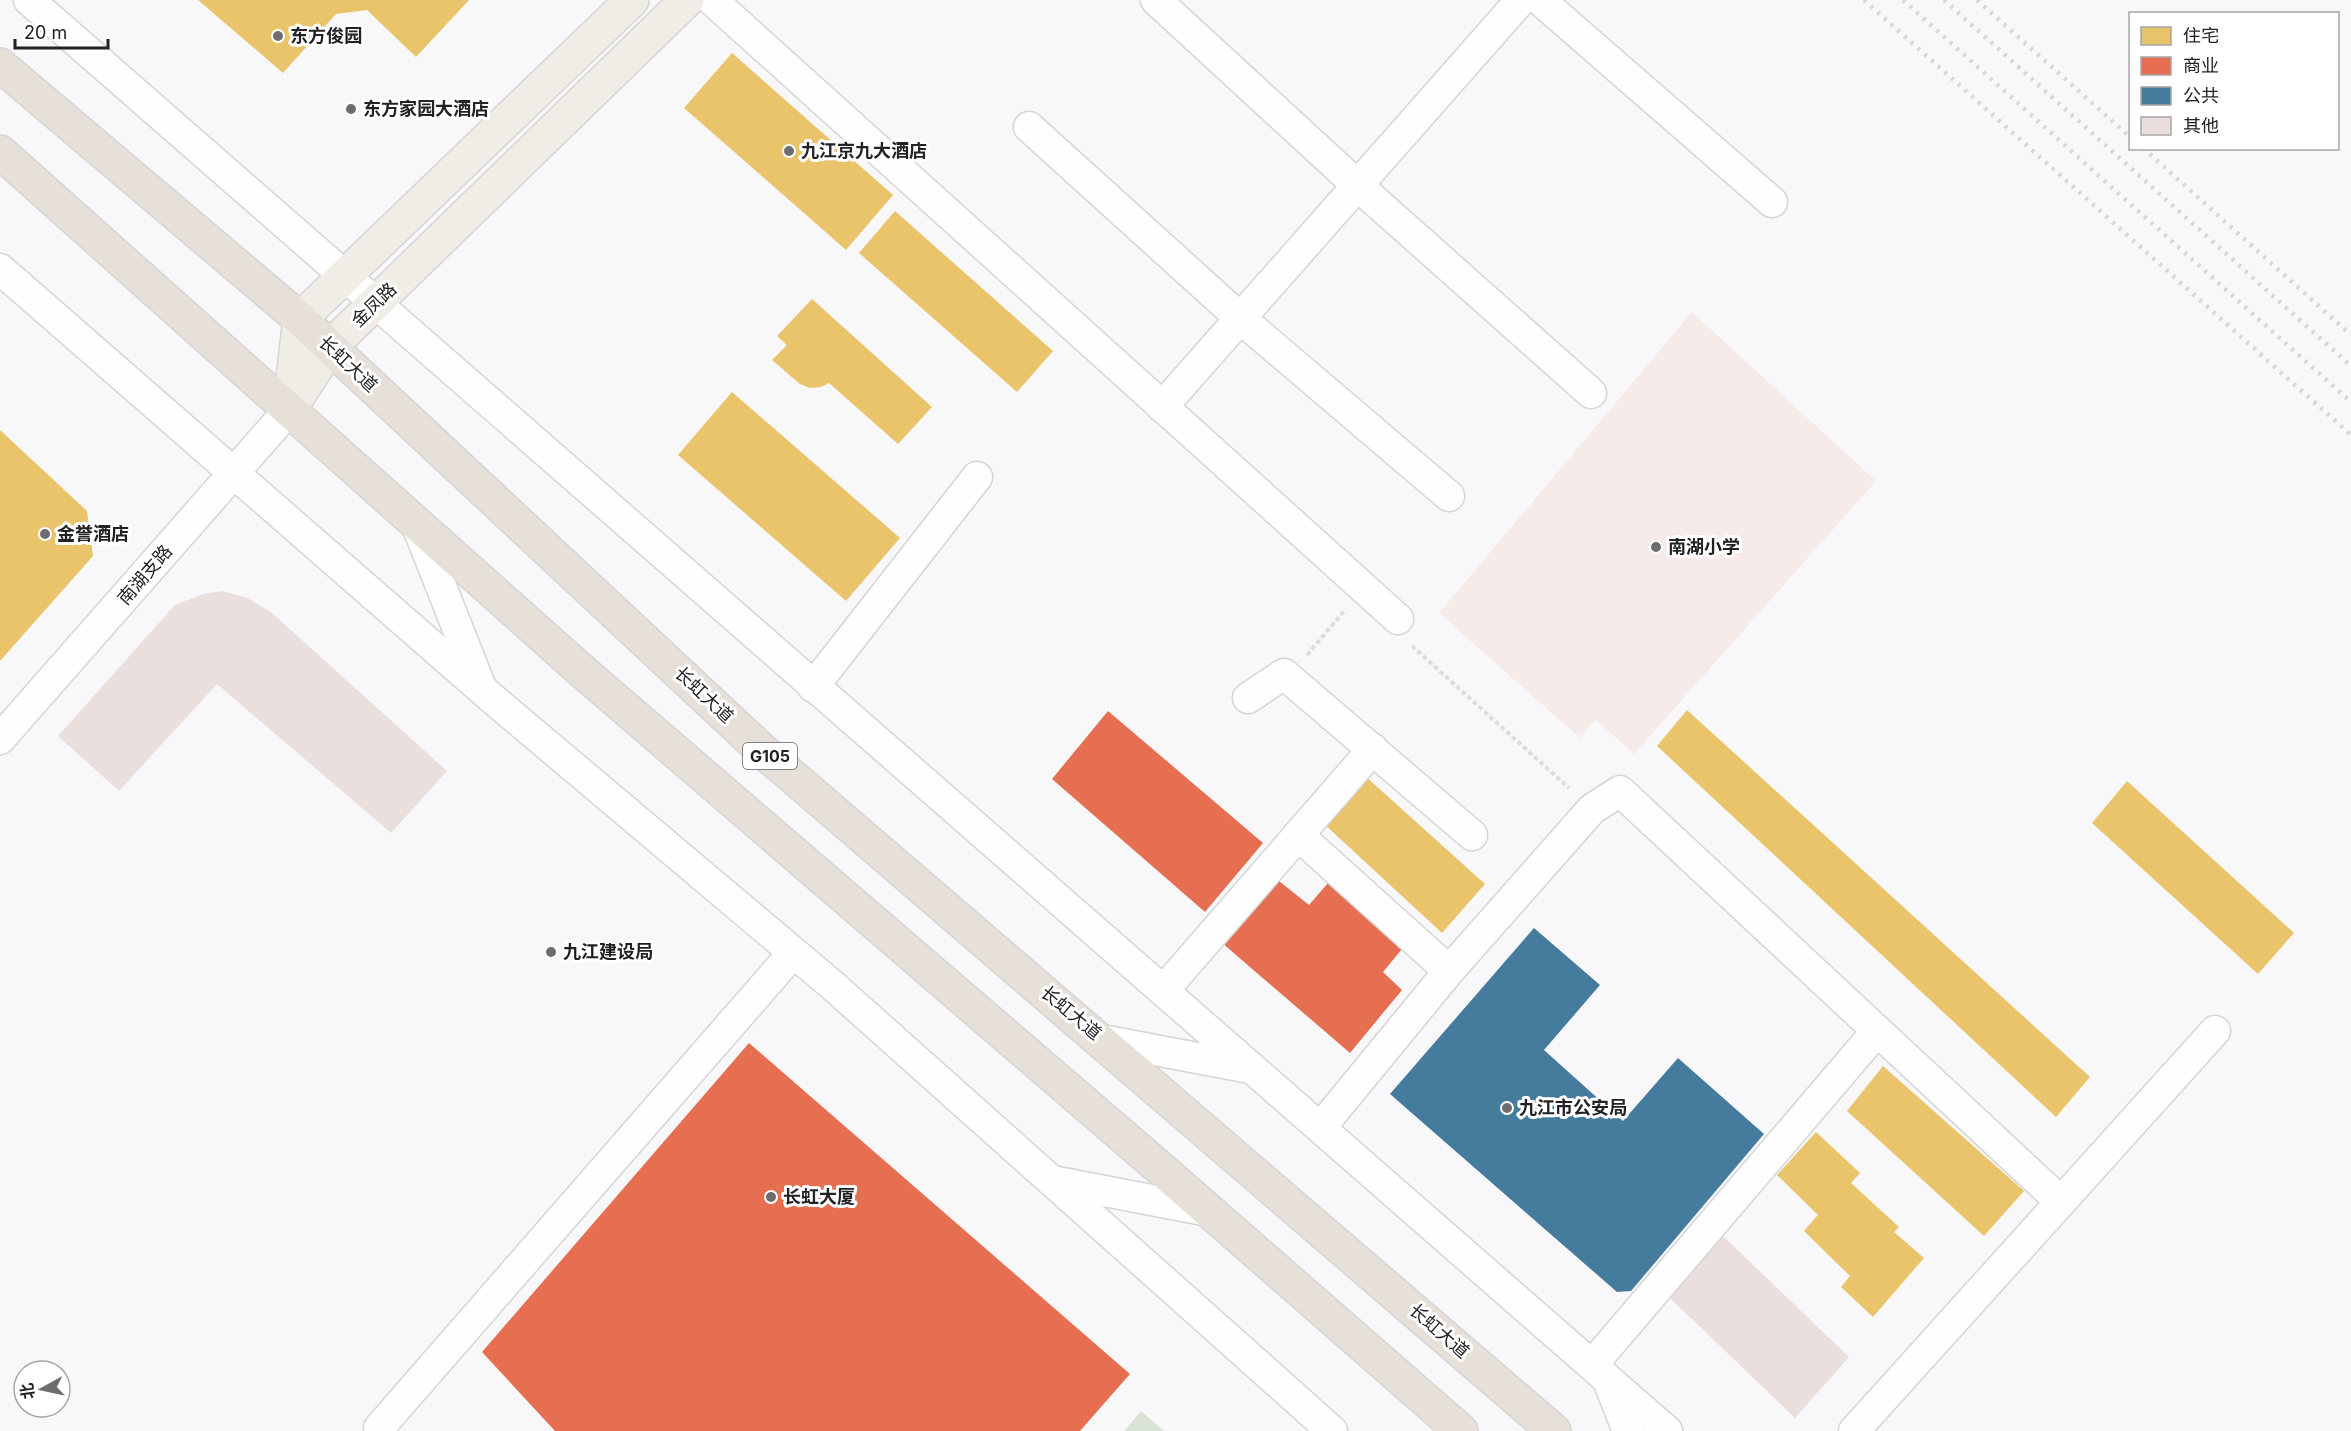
<svg xmlns="http://www.w3.org/2000/svg" width="2351" height="1431" font-family="Inter,'Noto Sans SC',sans-serif">
<style>
.education{fill:#f7ebea}
.green{fill:#dae4d5}
.homes{fill:#e9c46a}
.shops{fill:#e76f51}
.public{fill:#457b9d}
.building{fill:#ebdfde}
.lines{fill:none;stroke-linecap:round;stroke-linejoin:round}
.minor-casing{stroke:#d5d5d6;stroke-width:33}
.major-casing{stroke:#d5d4d6;stroke-width:36}
.highway-casing{stroke:#d5d4d6;stroke-width:36}
.path{stroke:#ddd;stroke-width:4;stroke-dasharray:4.5 3;stroke-linecap:butt}
.minor{stroke:#fefefe;stroke-width:30}
.major{stroke:#f0ece6;stroke-width:33}
.highway{stroke:#e6e0d8;stroke-width:33}
.rail{stroke:#d7d7d7;stroke-width:4.5;stroke-dasharray:3 6;stroke-linecap:butt}
.poi-dot{fill:#6d6c6e;stroke:#fff;stroke-width:2}
.labels{text-anchor:middle;stroke-width:6;stroke-linejoin:round;paint-order:stroke}
.shield{fill:#fff;stroke:#646465;stroke-width:1.5}
.shield-label{font-size:16px;font-weight:bold;fill:#222123}
.poi-label{font-size:18px;font-weight:bold;fill:#222123;stroke:#fff;text-anchor:start}
.street-label{font-size:18px;fill:#222123;stroke:#fff}
</style>
<rect width="100%" height="100%" fill="#f8f7fa"/>
<!-- education -->
<path class="education" d="M1692,312L1876,481L1634,754L1596,720L1580,738L1439,613Z"/>
<!-- green -->
<path class="green" d="M1141,1411L1164,1431H1124Z"/>
<!-- homes -->
<g class="homes">
<path d="M198,0H469L416,57L367,10L336,14L283,73Z"/>
<path d="M732,53L893,195L846,250L684,108Z"/>
<path d="M895,211L1053,351L1017,392L859,253Z"/>
<path d="M812,299L932,407L898,444L829,383L821,387L810,388L800,384L772,360L787,345L777,336Z"/>
<path d="M732,392L900,538L846,601L678,455Z"/>
<path d="M0,430L87,511L93,556L0,661Z"/>
<path d="M1687,710L2090,1077L2056,1117L1657,746Z"/>
<path d="M1364,775L1485,884L1442,933L1323,823Z"/>
<path d="M2127,781L2294,933L2258,974L2092,823Z"/>
<path d="M1883,1066L2024,1191L1984,1236L1847,1111Z"/>
<path d="M1816,1132L1860,1173L1851,1183L1899,1227L1894,1232L1924,1258L1873,1317L1841,1287L1850,1276L1804,1231L1818,1215L1777,1175Z"/>
</g>
<!-- shops -->
<g class="shops">
<path d="M1108,711L1263,843L1205,912L1052,779Z"/>
<path d="M1274,877L1309,905L1328,883L1402,949L1383,972L1402,990L1350,1053L1221,942Z"/>
<path d="M749,1043L1130,1374L1080,1431H555L482,1352Z"/>
</g>
<!-- public -->
<path class="public" d="M1534,928L1600,985L1544,1050L1623,1121L1678,1058L1764,1134L1631,1291L1617,1292L1390,1094Z"/>
<!-- building -->
<g class="building">
<path d="M222,591L248,598L272,613L447,771L391,833L217,684L119,791L58,736L175,605L203,594Z"/>
<path d="M1723,1236L1849,1357L1795,1418L1670,1298Z"/>
</g>
<g class="lines">
<defs>
<g id="minor">
<path d="M29,0L1667,1431"/>
<path d="M712,0L1398,619"/>
<path d="M1156,0L1357,185L1591,393"/>
<path d="M1540,0L1772,202"/>
<path d="M1029,127L1240,318L1449,496"/>
<path d="M0,269L494,700L831,984L1332,1431"/>
<path d="M1162,407L1521,0"/>
<path d="M416,523L480,685"/>
<path d="M813,687L977,477"/>
<path d="M1248,698L1284,674L1472,835"/>
<path d="M0,739L289,410"/>
<path d="M1298,835L1449,971"/>
<path d="M1163,991L1373,749"/>
<path d="M1102,1040L1250,1068"/>
<path d="M1321,1127L1449,971L1592,809L1620,791L2061,1202"/>
<path d="M1052,1181L1209,1211"/>
<path d="M1592,1365L1877,1031"/>
<path d="M1609,1383L1628,1431"/>
<path d="M382,1431L379,1428L793,953"/>
<path d="M1854,1431L2215,1031"/>
</g>
<g id="major">
<path d="M290,403L300,319L632,0"/>
<path d="M289,410L330,347L687,0"/>
</g>
<g id="highway">
<path d="M0,65L300,319L764,752L1554,1431"/>
<path d="M0,152L583,672L1161,1169L1461,1431"/>
</g>
</defs>
<!-- minor casing -->
<use href="#minor" class="minor-casing"/>
<!-- major casing -->
<use href="#major" class="major-casing"/>
<!-- highway casing -->
<use href="#highway" class="highway-casing"/>
<!-- path -->
<g class="path">
<path d="M1412,646L1569,788"/>
<path d="M1307,655L1345,610"/>
</g>
<!-- minor -->
<use href="#minor" class="minor"/>
<!-- major -->
<use href="#major" class="major"/>
<!-- highway -->
<use href="#highway" class="highway"/>
<!-- rail -->
<g class="rail">
<path d="M1864,0L2351,435"/>
<path d="M1903,0L2351,402"/>
<path d="M1944,0L2351,366"/>
<path d="M1977,0L2130,137"/>
<path d="M2143,148L2351,335"/>
</g>
</g>
<!-- markers -->
<g class="poi-dot">
<circle cx="278" cy="36" r="6"/>
<circle cx="351" cy="109" r="6"/>
<circle cx="789" cy="151" r="6"/>
<circle cx="45" cy="534" r="6"/>
<circle cx="1656" cy="547" r="6"/>
<circle cx="551" cy="952" r="6"/>
<circle cx="1507" cy="1108" r="6"/>
<circle cx="771" cy="1197" r="6"/>
</g>
<g class="labels">
<!-- shield labels -->
<rect class="shield" x="743" y="743" width="54" height="26" rx="4.5"/>
<g class="shield-label">
<text x="770" y="762">G105</text>
</g>
<!-- poi labels -->
<g class="poi-label">
<text x="290" y="42">东方俊园</text>
<text x="363" y="115">东方家园大酒店</text>
<text x="801" y="157">九江京九大酒店</text>
<text x="57" y="540">金誉酒店</text>
<text x="1668" y="553">南湖小学</text>
<text x="563" y="958">九江建设局</text>
<text x="1519" y="1114">九江市公安局</text>
<text x="783" y="1203">长虹大厦</text>
</g>
<!-- street labels -->
<g class="street-label">
<text transform="translate(374 305) rotate(-44)" y="6">金凤路</text>
<text transform="translate(348 364) rotate(43)" y="6">长虹大道</text>
<text transform="translate(145 575) rotate(-49)" y="6">南湖支路</text>
<text transform="translate(704 695) rotate(43)" y="6">长虹大道</text>
<text transform="translate(1071 1013) rotate(40)" y="6">长虹大道</text>
<text transform="translate(1439 1331) rotate(41)" y="6">长虹大道</text>
</g>
</g>
<!-- legend -->
<rect x="2129" y="12" width="210" height="138" fill="#ffffff" stroke="#a7a6a7" stroke-width="1.5"/>
<rect x="2141" y="27" width="30" height="18" fill="#e9c46a" stroke="#a7a6a7" stroke-width="1.5"/>
<text x="2183" y="42" font-size="18" fill="#222123">住宅</text>
<rect x="2141" y="57" width="30" height="18" fill="#e76f51" stroke="#a7a6a7" stroke-width="1.5"/>
<text x="2183" y="72" font-size="18" fill="#222123">商业</text>
<rect x="2141" y="87" width="30" height="18" fill="#457b9d" stroke="#a7a6a7" stroke-width="1.5"/>
<text x="2183" y="102" font-size="18" fill="#222123">公共</text>
<rect x="2141" y="117" width="30" height="18" fill="#ebdfde" stroke="#a7a6a7" stroke-width="1.5"/>
<text x="2183" y="132" font-size="18" fill="#222123">其他</text>
<!-- north arrow -->
<g transform="translate(42 1389) rotate(262)"><circle r="28" fill="#ffffff" stroke="#a7a6a7" stroke-width="1.5"/>
<path d="M0-4.5L10 22L0 15L-10 22Z" fill="#6d6c6e"/>
<text y="-9" font-size="16" font-weight="bold" text-anchor="middle" fill="#222123">北</text>
</g>
<!-- scale -->
<path d="M15 39v9h93v-9" fill="none" stroke="#222123" stroke-width="3"/>
<text x="24" y="39" font-size="18" fill="#222123" stroke="#ffffff" stroke-width="4.5" paint-order="stroke">20 m</text>
</svg>
